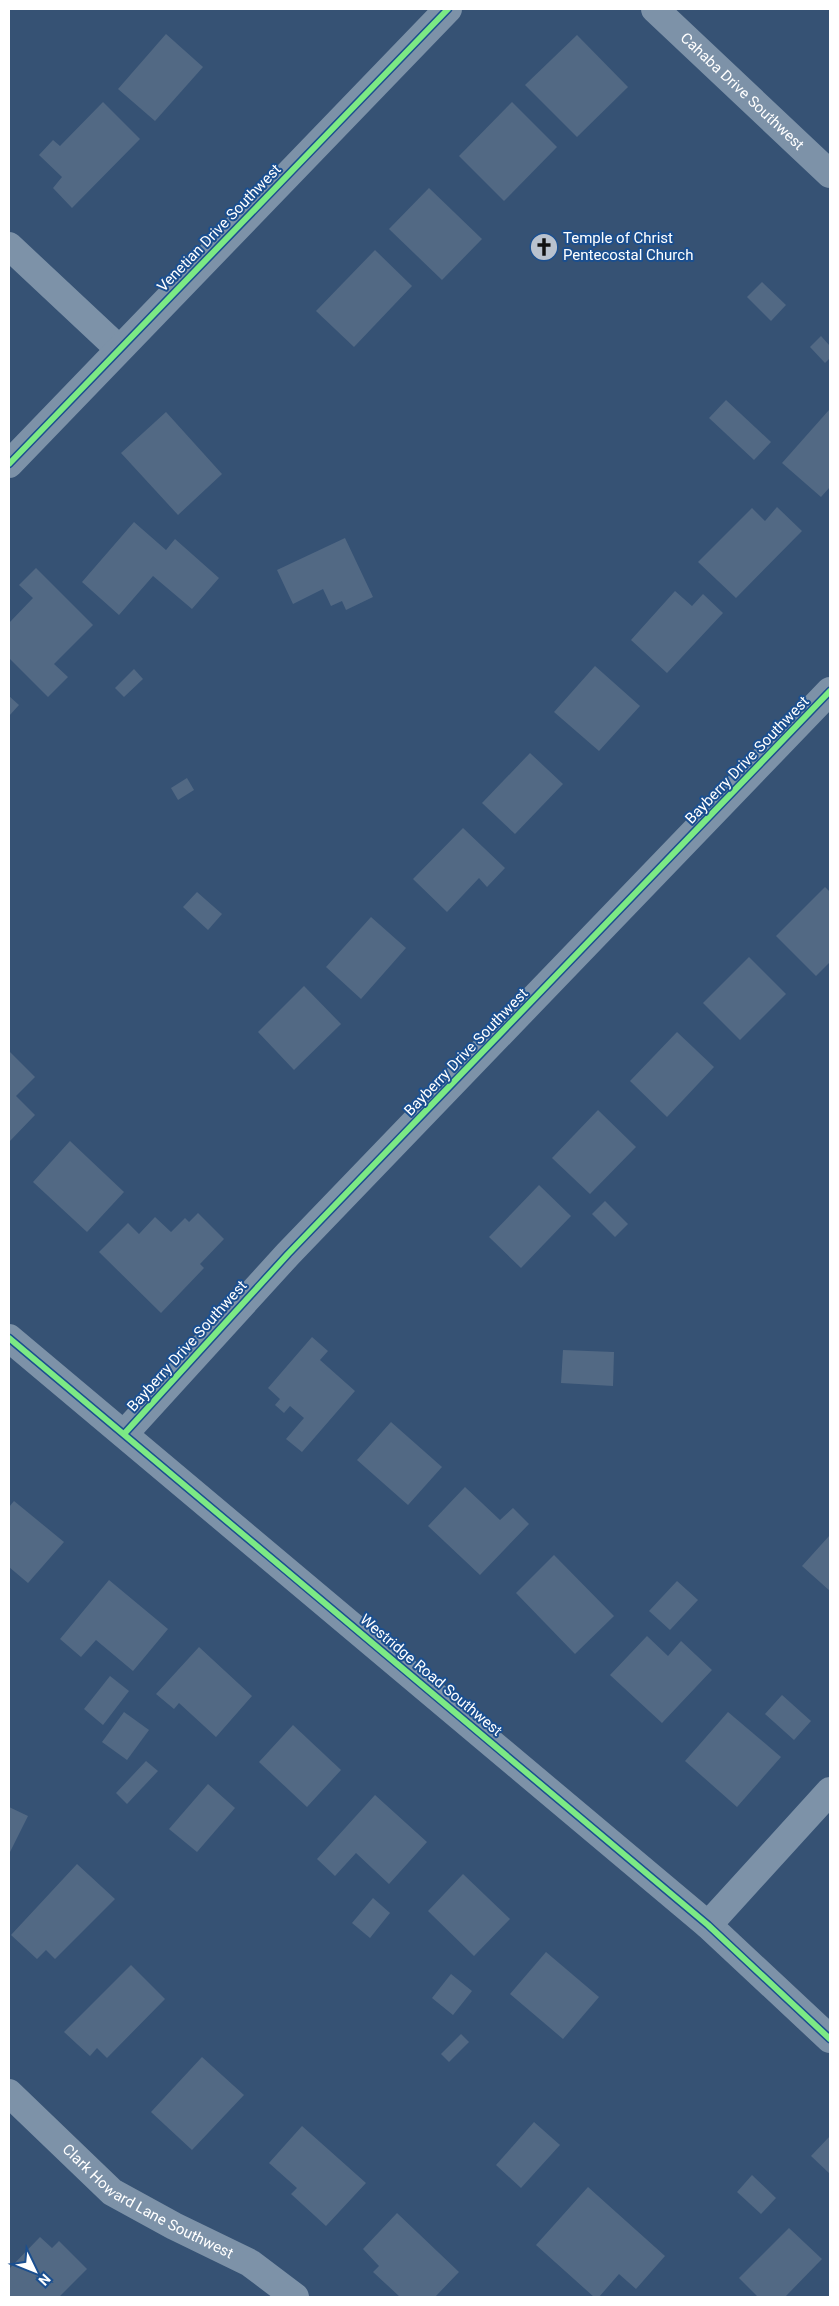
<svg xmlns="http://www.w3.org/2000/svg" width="839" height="2306" font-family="Roboto,sans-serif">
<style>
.building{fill:#526984}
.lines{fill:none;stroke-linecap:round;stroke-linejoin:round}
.minor{stroke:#7d92a8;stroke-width:28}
.cycleway-casing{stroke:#1b4f8f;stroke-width:9}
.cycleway{stroke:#7ce984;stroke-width:6}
.labels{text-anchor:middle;stroke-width:4;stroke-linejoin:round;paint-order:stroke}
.street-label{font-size:15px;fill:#fff;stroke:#1b4f8f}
.poi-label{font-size:15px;fill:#fff;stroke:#1b4f8f;text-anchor:start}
</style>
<rect width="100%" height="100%" fill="#365274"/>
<!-- building -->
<g class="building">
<path d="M166,34L203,67L155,121L118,89Z"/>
<path d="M577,35L628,87L577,137L525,85Z"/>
<path d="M103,102L140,139L72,208L53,188L62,177L39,155L53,140L60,146Z"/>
<path d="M512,102L557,147L504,201L459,156Z"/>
<path d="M429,188L482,239L442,280L389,229Z"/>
<path d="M375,250L412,286L354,347L316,311Z"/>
<path d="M762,282L786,305L771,321L747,297Z"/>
<path d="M821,336L830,346V358L825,363L810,347Z"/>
<path d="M726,400L771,442L754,460L709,418Z"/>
<path d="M829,410L830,487L821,497L782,463Z"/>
<path d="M166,412L222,474L178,515L121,453Z"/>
<path d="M777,507L802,531L736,598L698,562L752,508L765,521Z"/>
<path d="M134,522L166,550L175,539L219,578L192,609L153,576L119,615L82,582Z"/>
<path d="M345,538L373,597L346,610L342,601L331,606L323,589L293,604L277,570Z"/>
<path d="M36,568L93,625L54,664L68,677L48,697L9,658V623L33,598L19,585Z"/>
<path d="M675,591L692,606L703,594L723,613L667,673L631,640Z"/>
<path d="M595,666L640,706L599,751L554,712Z"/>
<path d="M134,669L143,679L124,697L115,688Z"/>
<path d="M9,696L19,705L9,716Z"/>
<path d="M530,753L563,784L515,834L482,803Z"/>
<path d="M187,778L194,790L178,800L171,788Z"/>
<path d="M463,828L505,868L487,887L479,878L447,912L413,879Z"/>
<path d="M825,887L830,892V962L816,976L776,936Z"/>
<path d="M197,892L222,914L208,930L183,907Z"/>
<path d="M371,917L406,948L361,999L326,967Z"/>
<path d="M749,957L786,994L740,1040L703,1003Z"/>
<path d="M304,986L341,1024L294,1070L258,1032Z"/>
<path d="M677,1032L714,1067L667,1117L630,1081Z"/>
<path d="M9,1051L35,1077L16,1096L35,1115L9,1142Z"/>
<path d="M598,1110L636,1147L590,1194L552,1158Z"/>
<path d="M70,1141L124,1192L87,1232L33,1182Z"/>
<path d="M539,1185L571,1216L521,1268L489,1237Z"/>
<path d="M605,1201L628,1224L615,1237L592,1214Z"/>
<path d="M198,1213L224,1239L200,1264L204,1268L161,1313L99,1252L128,1223L139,1234L155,1217L171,1232L185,1218L189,1222Z"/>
<path d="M312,1337L328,1351L320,1360L355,1391L302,1452L286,1439L304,1418L290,1406L284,1413L275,1405L280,1399L268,1388Z"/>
<path d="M563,1350L614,1352L613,1386L561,1383Z"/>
<path d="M391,1422L442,1467L408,1505L357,1460Z"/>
<path d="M465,1487L500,1520L513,1508L529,1524L480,1575L428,1526Z"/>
<path d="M14,1501L64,1542L28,1583L9,1567V1507Z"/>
<path d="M830,1535V1591L802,1566Z"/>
<path d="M554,1555L614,1616L575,1654L516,1593Z"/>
<path d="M109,1580L168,1629L133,1671L96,1640L81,1657L60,1639Z"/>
<path d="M677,1581L698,1600L670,1630L649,1611Z"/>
<path d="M647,1636L668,1656L681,1641L712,1670L662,1723L610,1675Z"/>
<path d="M199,1647L252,1696L216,1737L179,1703L174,1709L156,1694Z"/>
<path d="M110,1676L129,1691L103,1725L84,1709Z"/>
<path d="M782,1695L811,1721L794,1740L765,1714Z"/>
<path d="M124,1712L149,1730L127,1760L102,1742Z"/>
<path d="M728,1712L781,1757L737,1807L685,1761Z"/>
<path d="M293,1725L341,1770L307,1807L259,1762Z"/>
<path d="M146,1761L158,1771L127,1804L116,1793Z"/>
<path d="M208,1784L235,1808L197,1852L169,1829Z"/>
<path d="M375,1795L427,1842L389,1884L356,1853L335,1876L317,1859Z"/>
<path d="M9,1807L28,1816L9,1854Z"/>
<path d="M77,1864L115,1899L55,1959L46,1950L37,1959L11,1935Z"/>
<path d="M463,1874L510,1919L474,1956L428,1911Z"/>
<path d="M373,1898L390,1913L370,1938L352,1923Z"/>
<path d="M546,1952L599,1997L563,2039L510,1994Z"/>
<path d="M131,1965L165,1999L107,2058L97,2048L90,2056L64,2032Z"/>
<path d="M451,1974L472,1991L453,2015L432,1998Z"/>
<path d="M461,2034L469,2042L449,2062L441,2054Z"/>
<path d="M202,2057L244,2095L192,2150L151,2112Z"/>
<path d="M534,2122L560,2145L521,2188L496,2165Z"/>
<path d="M302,2126L366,2183L326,2226L291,2194L297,2188L269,2163Z"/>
<path d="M830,2136V2174L811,2156Z"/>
<path d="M752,2175L776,2198L761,2214L737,2192Z"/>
<path d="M588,2187L665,2256L636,2289L619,2274L599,2297H594L536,2245Z"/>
<path d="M397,2213L459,2272L435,2297H400L373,2272L379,2266L363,2249Z"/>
<path d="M789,2228L822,2259L785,2297H758L739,2278Z"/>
<path d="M40,2237L52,2248L59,2241L87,2269L59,2297H9V2269Z"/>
</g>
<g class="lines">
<!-- minor -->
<g class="minor">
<path id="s1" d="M655,9L830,174"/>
<path d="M9,246L119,349"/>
<path d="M9,464L448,9"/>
<path d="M9,1338L708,1925L830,2039"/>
<path d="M124,1434L288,1254L830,691"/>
<path d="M708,1925L830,1791"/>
<path id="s2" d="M9,2093L112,2192L174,2226L250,2263L295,2297"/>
</g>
<defs>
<g id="cycleway">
<path d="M9,464L448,9"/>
<path d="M9,1338L708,1925L830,2039"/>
<path d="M124,1434L288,1254L830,691"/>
</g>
</defs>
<!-- cycleway casing -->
<use href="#cycleway" class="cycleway-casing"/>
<!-- cycleway -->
<use href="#cycleway" class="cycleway"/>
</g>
<!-- icons -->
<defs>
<symbol id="church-disc" viewBox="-11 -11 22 22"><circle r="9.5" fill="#b9c2ce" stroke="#1b4f8f"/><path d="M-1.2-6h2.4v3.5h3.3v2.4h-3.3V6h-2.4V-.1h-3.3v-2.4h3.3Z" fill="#111"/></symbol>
</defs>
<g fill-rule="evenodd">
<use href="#church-disc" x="528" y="231" width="32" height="32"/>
</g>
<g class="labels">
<!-- street labels -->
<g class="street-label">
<text dy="5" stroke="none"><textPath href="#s1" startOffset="120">Cahaba Drive Southwest</textPath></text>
<text transform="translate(219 228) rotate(-46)" y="5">Venetian Drive Southwest</text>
<text transform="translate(747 760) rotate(-46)" y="5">Bayberry Drive Southwest</text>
<text transform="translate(466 1052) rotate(-46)" y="5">Bayberry Drive Southwest</text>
<text transform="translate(187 1346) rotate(-48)" y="5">Bayberry Drive Southwest</text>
<text transform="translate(431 1675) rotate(40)" y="5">Westridge Road Southwest</text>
<text dy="5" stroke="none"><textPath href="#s2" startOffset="178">Clark Howard Lane Southwest</textPath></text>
</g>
<!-- poi labels -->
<g class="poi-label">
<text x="563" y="243">Temple of Christ<tspan x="563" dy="17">Pentecostal Church</tspan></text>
</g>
</g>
<!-- border -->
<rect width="839" height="2306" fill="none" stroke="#ffffff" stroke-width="20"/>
<!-- north arrow -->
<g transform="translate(35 2271) rotate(133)" stroke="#1b4f8f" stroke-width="4" paint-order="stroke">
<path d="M0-4L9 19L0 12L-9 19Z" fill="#ffffff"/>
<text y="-8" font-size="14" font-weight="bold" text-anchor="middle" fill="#ffffff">N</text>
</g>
</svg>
